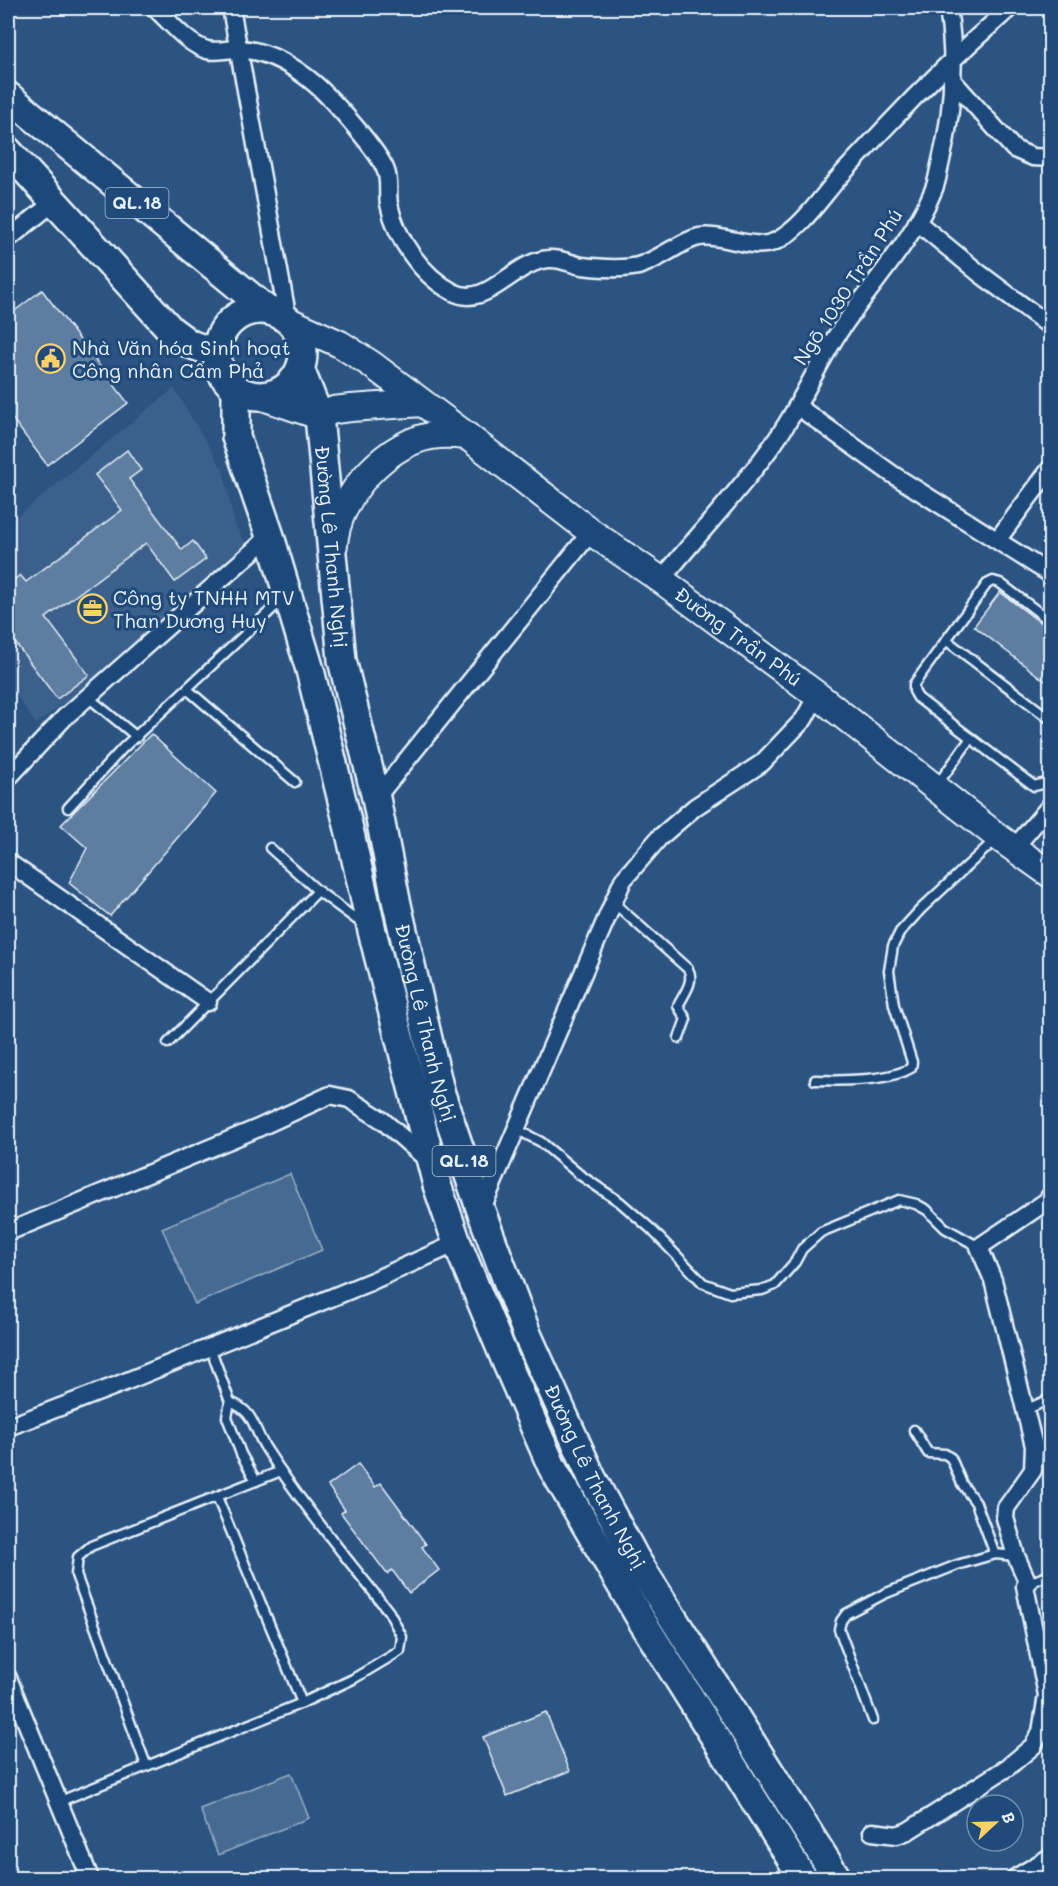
<svg xmlns="http://www.w3.org/2000/svg" width="1058" height="1886" font-family="Mali,sans-serif">
<style>
.built{fill:#3a608b}
.green{fill:#476b93;stroke:#98aec6;stroke-width:1.5}
.building{fill:#5d7da1;stroke:#e8f1f8;stroke-width:1.5}
.lines{fill:none;stroke-linecap:round;stroke-linejoin:round}
.service-casing{stroke:#e8f1f8;stroke-width:13}
.minor-casing{stroke:#e8f1f8;stroke-width:21}
.primary-casing{stroke:#e8f1f8;stroke-width:30}
.trunk-casing{stroke:#e8f1f8;stroke-width:32}
.service{stroke:#1f4a7a;stroke-width:8}
.minor{stroke:#1f4a7a;stroke-width:16}
.primary{stroke:#1f4a7a;stroke-width:26}
.trunk{stroke:#1f4a7a;stroke-width:27}
.labels{text-anchor:middle;stroke-width:6;stroke-linejoin:round;paint-order:stroke}
.shield{fill:#1f4a7a;stroke:#acbfd2;stroke-width:1.5}
.shield-label{font-size:18px;font-weight:bold;fill:#e8f1f8}
.street-label{font-size:20px;fill:#e8f1f8;stroke:#1f4a7a}
.poi-label{font-size:20px;fill:#e8f1f8;stroke:#1f4a7a;text-anchor:start}
</style>
<rect width="100%" height="100%" fill="#2b5482"/>
<filter id="ink" filterUnits="userSpaceOnUse"><feTurbulence type="fractalNoise" baseFrequency=".0167" numOctaves="2"/><feDisplacementMap in="SourceGraphic" scale="12" xChannelSelector="R" yChannelSelector="G"/><feConvolveMatrix kernelMatrix="1 2 1 2 8 2 1 2 1" color-interpolation-filters="sRGB"/></filter>
<g filter="url(#ink)">
<!-- built -->
<path class="built" d="M174,388L223,470L235,525L247,545L105,673L36,724L8,684V524Z"/>
<!-- green -->
<g class="green">
<path d="M290,1174L322,1250L195,1304L162,1228Z"/>
<path d="M291,1773L309,1818L218,1855L200,1809Z"/>
</g>
<!-- building -->
<g class="building">
<path d="M42,290L128,403L47,465L8,413V316Z"/>
<path d="M127,450L141,470L129,479L182,550L193,541L206,559L175,582L146,543L46,618L89,675L57,699L8,633V585L20,575L26,582L122,510L95,475Z"/>
<path d="M1000,592L1050,630V685L974,626Z"/>
<path d="M151,734L216,793L110,916L69,883L87,848L61,825Z"/>
<path d="M358,1464L375,1487L381,1483L426,1544L422,1547L439,1570L409,1593L392,1570L387,1574L341,1513L345,1510L328,1486Z"/>
<path d="M546,1712L570,1771L507,1796L483,1737Z"/>
</g>
<g class="lines">
<defs>
<g id="service">
<path d="M1050,621L1000,583L993,581L987,584L914,684V691L918,698L1034,786L1046,783L1050,779"/>
<path d="M946,640L1050,719"/>
<path d="M187,689L295,782"/>
<path d="M88,697L137,737"/>
<path d="M937,785L971,738"/>
<path d="M68,808L123,748L283,599"/>
<path d="M270,848L318,891L364,925"/>
<path d="M614,903L688,969C695,981 684,994 678,1006L686,1019L679,1038"/>
<path d="M168,1043L318,891"/>
<path d="M815,1080C840,1081 889,1081 911,1068L912,1062L894,1005L889,971L893,946L900,932L921,909L996,839"/>
<path d="M516,1129L541,1142L580,1175L620,1202L651,1229L703,1283L730,1293L762,1290L775,1285L795,1262L802,1249L821,1232L899,1200L916,1204L927,1210L945,1228L979,1247"/>
<path d="M210,1347L230,1402L227,1417L241,1454L256,1481"/>
<path d="M1025,1410L1050,1399"/>
<path d="M914,1430L928,1453L945,1454L951,1458L962,1484L976,1503L995,1554"/>
<path d="M217,1497L302,1703"/>
<path d="M1028,1583L1050,1575"/>
<path d="M873,1720L839,1629L841,1621L846,1614L884,1594L957,1565L995,1554L1016,1556"/>
<path d="M146,1765L76,1575L78,1557L91,1546L281,1471"/>
<path d="M58,1802L302,1703L353,1679L400,1651L402,1637L389,1612C347,1558 302,1505 265,1447C252,1426 255,1412 230,1402"/>
</g>
<g id="minor">
<path d="M155,8C170,22 187,44 207,50C218,53 229,48 240,49C269,51 294,66 315,84C332,99 379,151 386,171C390,181 387,194 389,204C396,239 422,276 453,292C487,310 513,261 549,259C561,258 571,264 582,266C599,268 621,270 638,266C660,260 680,241 699,237C722,233 755,252 776,241C799,230 819,201 835,182C851,164 868,146 885,128C924,86 967,45 1010,8"/>
<path d="M231,8L288,320"/>
<path d="M952,80L1014,149L1033,157L1050,158"/>
<path d="M917,222L979,273L1050,326"/>
<path d="M8,239L54,202"/>
<path d="M797,406L892,474L1050,574"/>
<path d="M998,539L1050,469"/>
<path d="M661,580C696,537 735,496 768,451C795,416 812,375 835,338C865,291 912,243 933,191C937,183 938,173 940,165C953,114 956,59 948,8"/>
<path d="M8,778L65,717L270,536"/>
<path d="M376,798L591,532"/>
<path d="M1015,847L1050,806"/>
<path d="M8,862L208,1002"/>
<path d="M481,1211L623,880L659,838L695,807L762,763L804,719L817,695"/>
<path d="M8,1232L256,1129L330,1095L349,1099L382,1120L430,1162"/>
<path d="M8,1427L115,1386L372,1281L457,1243"/>
<path d="M8,1678L90,1878"/>
<path d="M872,1832L897,1835L908,1831L1008,1767L1033,1746L1041,1732L1047,1695L1025,1586L1028,1583L1016,1556L1005,1518L1006,1508L1033,1470L1034,1446L993,1280L979,1247L1047,1201L1050,1196"/>
<path d="M1015,1878L1050,1857"/>
</g>
<g id="primary">
<path id="s1" d="M291,322L340,344L371,364L467,436L591,532L661,580L817,695L998,837L1050,874"/>
<path d="M260,396L319,416L334,410L351,408L422,403"/>
<path d="M334,545C337,496 389,438 439,435C448,434 458,435 467,436"/>
</g>
<g id="trunk">
<path d="M8,96L267,310"/>
<path d="M8,151L171,330L190,344L217,354"/>
<circle cx="260" cy="353" r="43"/>
<path id="s2" d="M300,369L319,416L342,660L376,798L396,900L440,1091L481,1211L527,1334L592,1478L635,1558L837,1878"/>
<path d="M236,388V437L270,536L310,670L350,833L372,931L437,1185L457,1243L508,1366L552,1467L642,1621L803,1878"/>
</g>
</defs>
<!-- service casing -->
<use href="#service" class="service-casing"/>
<!-- minor casing -->
<use href="#minor" class="minor-casing"/>
<!-- primary casing -->
<use href="#primary" class="primary-casing"/>
<!-- trunk casing -->
<use href="#trunk" class="trunk-casing"/>
<!-- service -->
<use href="#service" class="service"/>
<!-- minor -->
<use href="#minor" class="minor"/>
<!-- primary -->
<use href="#primary" class="primary"/>
<!-- trunk -->
<use href="#trunk" class="trunk"/>
</g>
</g>
<!-- icons -->
<defs>
<symbol id="civic-ring" viewBox="-11 -11 22 22"><circle r="9.5" fill="#1f4a7a" stroke="#ffd166" stroke-width="1.5"/><path d="M-.6-6.5H3V-4.5H.6V-3L4-1V1h2V6H-6V1h2V-1L-.6-3ZM-1.2 2.5V6h2.4V2.5Z" fill="#ffd166"/></symbol>
<symbol id="office-ring" viewBox="-11 -11 22 22"><circle r="9.5" fill="#1f4a7a" stroke="#ffd166" stroke-width="1.5"/><path d="M-6-3h4V-5.5h4V-3h4V5H-6ZM-1-4.5V-3h2v-1.5ZM-6 0V1H6V0Z" fill="#ffd166"/></symbol>
</defs>
<g fill-rule="evenodd">
<use href="#civic-ring" x="34" y="342" width="33" height="33"/>
<use href="#office-ring" x="76" y="592" width="33" height="33"/>
</g>
<g class="labels">
<!-- shield labels -->
<g class="shield">
<rect x="105.5" y="188" width="63" height="30" rx="4.5"/>
<rect x="432.5" y="1146" width="63" height="30" rx="4.5"/>
</g>
<g class="shield-label">
<text x="137" y="209">QL.18</text>
<text x="464" y="1167">QL.18</text>
</g>
<!-- street labels -->
<g class="street-label">
<text transform="translate(848 287) rotate(-57)" y="7">Ngõ 1030 Trần Phú</text>
<text dy="7" stroke="none"><textPath href="#s2" startOffset="182">Đường Lê Thanh Nghị</textPath></text>
<text dy="7" stroke="none"><textPath href="#s1" startOffset="548">Đường Trần Phú</textPath></text>
<text dy="7" stroke="none"><textPath href="#s2" startOffset="668">Đường Lê Thanh Nghị</textPath></text>
<text dy="7" stroke="none"><textPath href="#s2" startOffset="1154">Đường Lê Thanh Nghị</textPath></text>
</g>
<!-- poi labels -->
<g class="poi-label">
<text x="72" y="355">Nhà Văn hóa Sinh hoạt<tspan x="72" dy="23">Công nhân Cẩm Phả</tspan></text>
<text x="113" y="605">Công ty TNHH MTV<tspan x="113" dy="23">Than Dương Huy</tspan></text>
</g>
</g>
<!-- margin -->
<rect width="1058" height="1886" fill="none" stroke="#1f4a7a" stroke-width="30"/>
<rect x="15" y="15" width="1028" height="1856" fill="none" stroke="#e8f1f8" stroke-width="2" filter="url(#ink)"/>
<!-- north arrow -->
<g transform="translate(995 1823) rotate(68)"><circle r="28" fill="#1f4a7a" stroke="#6f8dac" stroke-width="1.5"/>
<path d="M0-4.5L10 22L0 15L-10 22Z" fill="#ffd166"/>
<text y="-9" font-size="16" font-weight="bold" text-anchor="middle" fill="#e8f1f8">B</text>
</g>
</svg>
